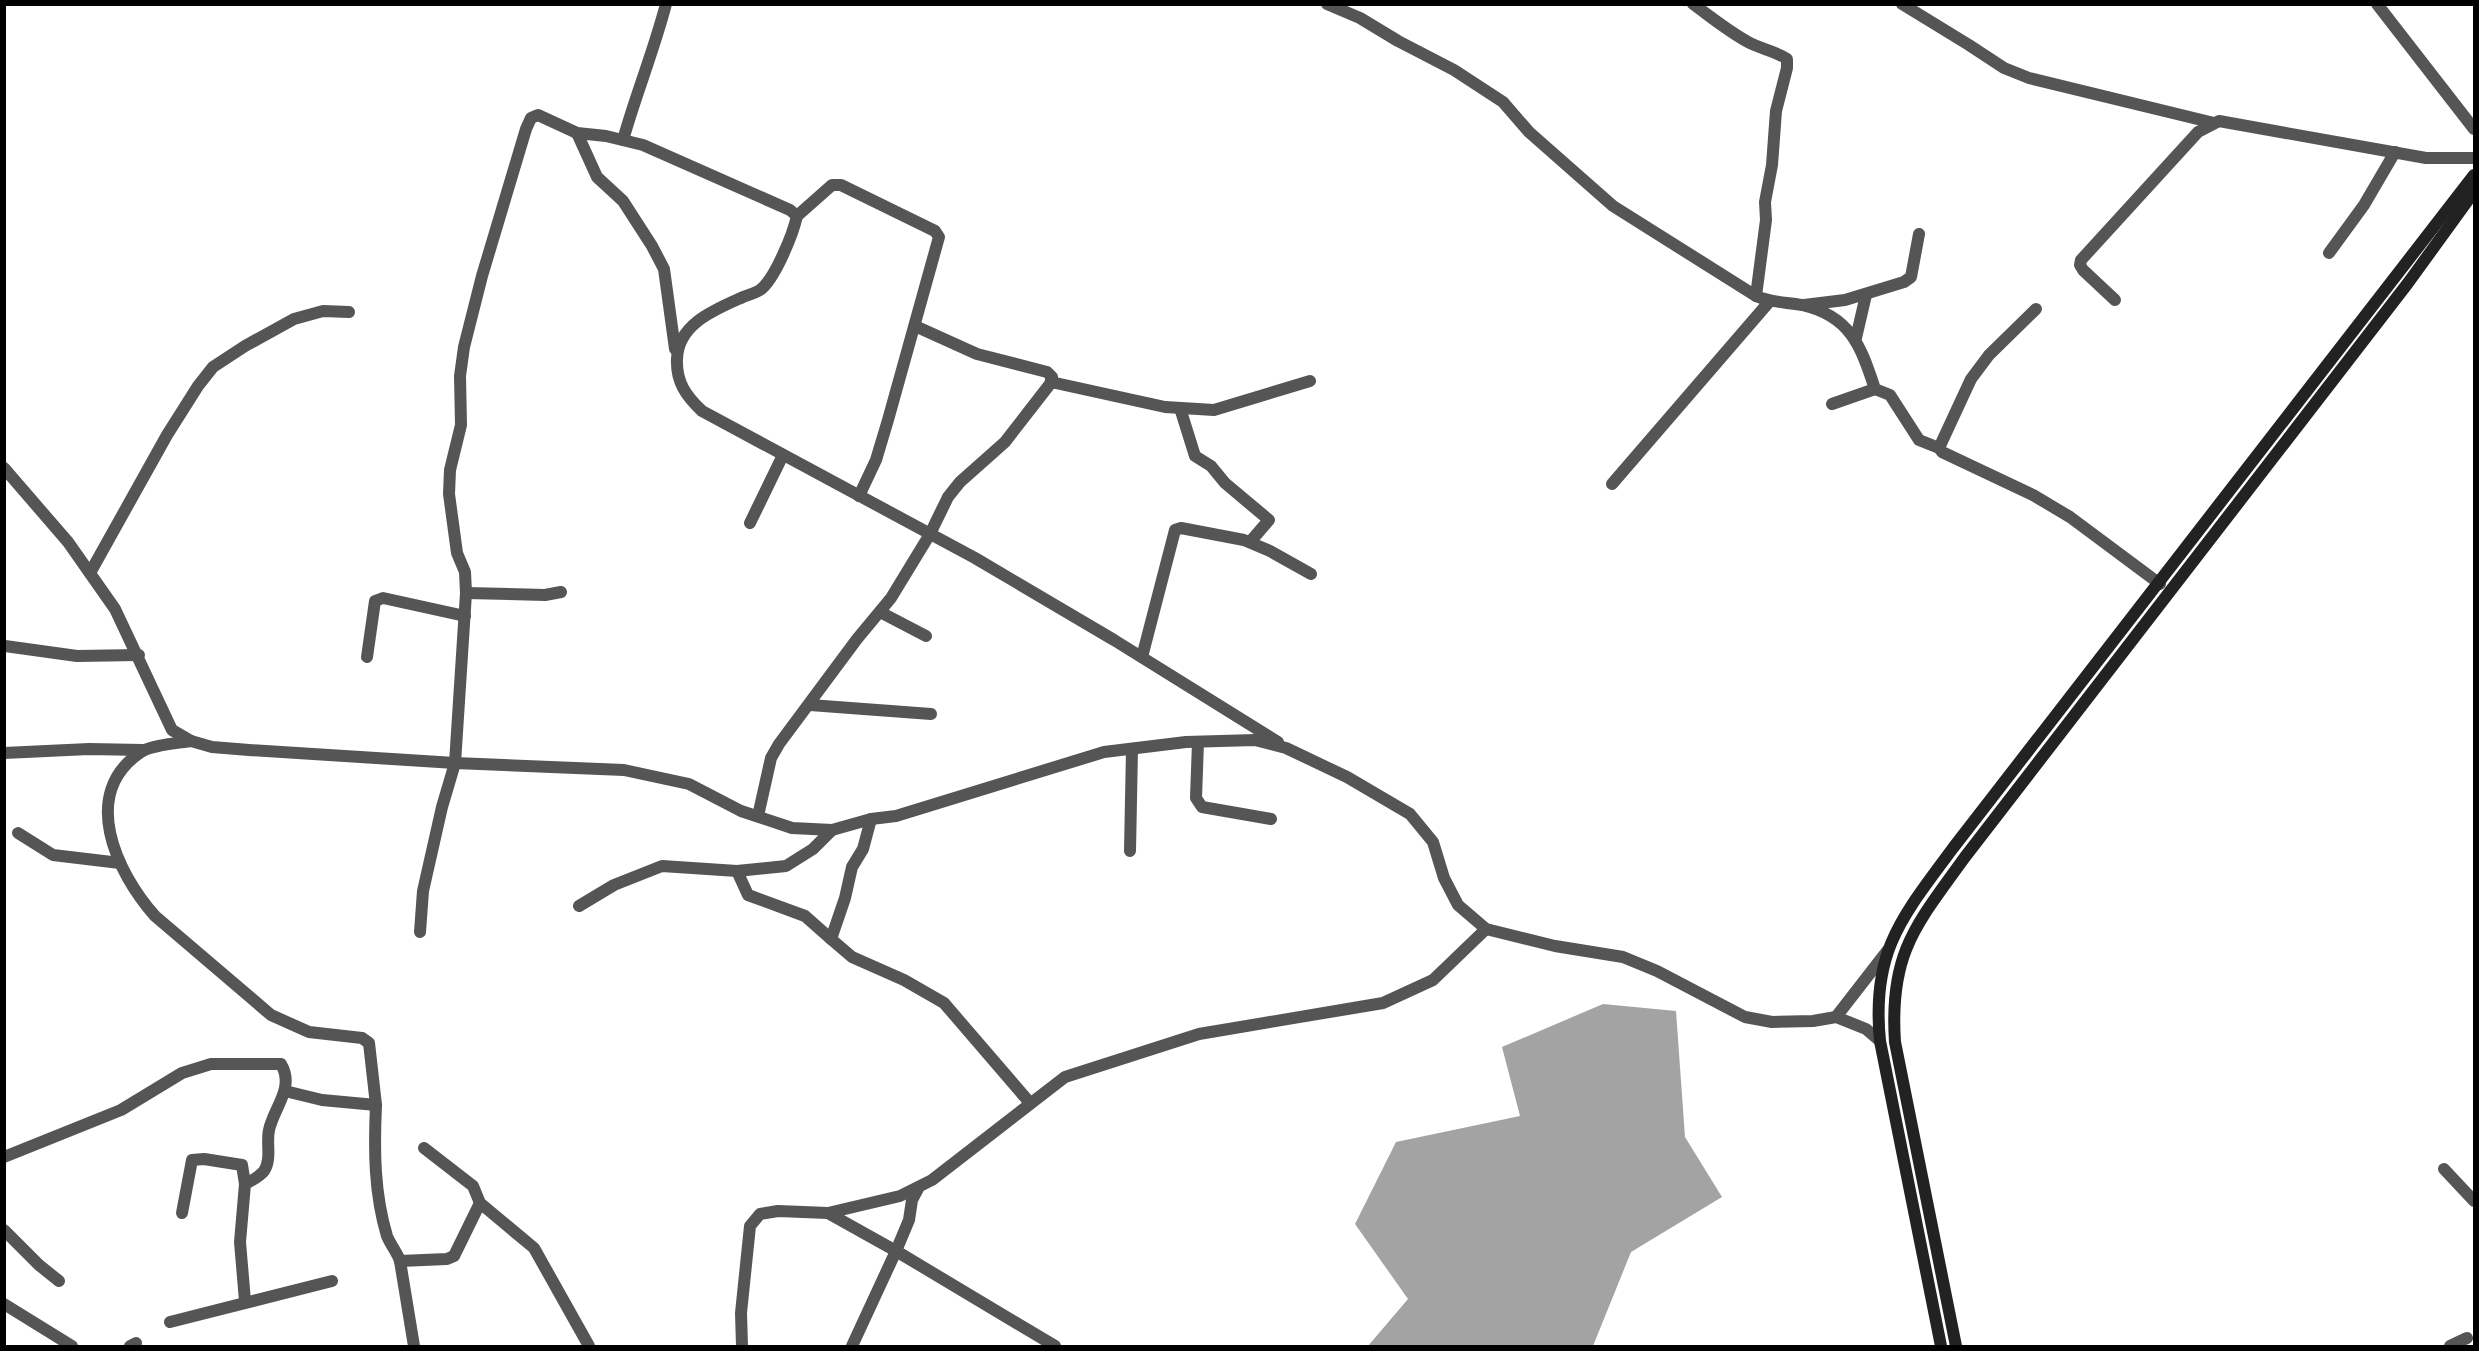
<svg xmlns="http://www.w3.org/2000/svg" width="2479" height="1351" font-family="Jost,sans-serif">
<style>
.water{fill:#a3a3a3}
.lines{fill:none;stroke-linecap:round;stroke-linejoin:round}
.minor{stroke:#555;stroke-width:12}
.secondary{stroke:#222;stroke-width:12}
</style>
<rect width="100%" height="100%" fill="#fff"/>
<!-- water -->
<path class="water" d="M1603,1004L1676,1011L1685,1137L1722,1197L1631,1252L1593,1346H1368L1408,1299L1355,1224L1396,1142L1520,1116L1502,1047Z"/>
<g class="lines">
<!-- minor -->
<g class="minor">
<path d="M1327,4L1360,18L1398,41L1454,70L1503,102L1529,132L1613,206L1756,296C1772,303 1786,302 1802,305C1851,316 1861,347 1875,389L1890,395L1919,440L1939,448"/>
<path d="M1693,4C1711,17 1728,31 1748,42C1761,49 1775,51 1787,59V68L1776,111L1772,165L1765,202L1766,220L1756,296"/>
<path d="M1902,4L1969,45L2004,68L2029,78L2214,123"/>
<path d="M2377,4L2474,129"/>
<path d="M577,133L597,177L623,201L652,246L664,269L675,349"/>
<path d="M623,140C636,94 654,50 666,4"/>
<path d="M797,216L832,185H841L935,231L939,237L888,420L876,460L859,496"/>
<path d="M2329,253L2364,205L2395,152"/>
<path d="M2115,300L2083,270L2080,265L2081,260L2198,132L2219,121L2426,158H2474"/>
<path d="M1804,305L1845,300L1904,282L1911,277L1919,234"/>
<path d="M2036,309L1989,355L1971,379L1939,448L1942,452L2033,495L2070,517L2160,584"/>
<path d="M1856,338L1866,295"/>
<path d="M1051,382L1165,407L1214,410L1310,381"/>
<path d="M1832,404L1875,389"/>
<path d="M1180,408L1195,456L1211,466L1225,483L1269,520L1250,542"/>
<path d="M4,468L68,542L115,609L172,730L191,741L212,747L249,750L455,763L624,770L689,784L741,811L792,828L832,830L871,819L896,816L1104,752L1186,742L1255,740L1286,748L1347,777L1410,814L1433,842L1444,878L1458,905L1486,929L1555,946L1623,957L1657,971L1745,1017L1772,1022L1813,1021L1836,1017L1866,1029L1880,1041"/>
<path d="M1612,484L1769,302"/>
<path d="M750,523L783,455"/>
<path d="M90,573L167,435L198,386L213,367L245,346L294,319L323,311L349,312"/>
<path d="M466,593L545,595L561,592"/>
<path d="M880,612L926,636"/>
<path d="M5,646L77,656L139,655"/>
<path d="M367,657L375,601L383,598L465,616"/>
<path d="M1142,657L1175,530L1181,528L1244,540L1270,551L1311,574"/>
<path d="M810,705L931,714"/>
<path d="M191,741C179,743 151,745 141,752C79,793 116,872 155,916L271,1015L309,1032L362,1038L369,1043L376,1105"/>
<path d="M1198,742L1196,798L1202,807L1271,819"/>
<path d="M4,753L89,749L143,750"/>
<path d="M758,816L771,758L779,744L857,639L891,598L930,534L948,497L960,482L1005,442L1050,384L1052,377L1047,372L977,354L915,326"/>
<path d="M871,819L863,849L852,867L845,898L831,939L852,957L904,980L944,1003L1030,1103"/>
<path d="M18,833L53,855L120,863"/>
<path d="M1130,851L1132,749"/>
<path d="M737,871L748,895L805,916L831,939"/>
<path d="M579,906L614,885L662,866L737,871L786,866L813,849L832,830"/>
<path d="M420,932L423,891L442,807L455,763L466,593L465,572L457,553L449,494L450,470L461,425L460,376L464,347L482,276L526,129L531,118L538,115L577,133L606,136L643,145L790,210L797,216C793,234 775,279 760,290C756,293 748,295 743,297C714,310 678,324 677,359C676,382 686,396 702,411L975,558L1114,640L1278,742"/>
<path d="M1836,1017L1888,950"/>
<path d="M285,1091L322,1100L376,1105C374,1149 374,1193 387,1236C390,1244 397,1252 400,1261L447,1259L454,1256L480,1203"/>
<path d="M424,1148L473,1186L480,1203L534,1248L589,1346"/>
<path d="M4,1157L121,1110L182,1073L211,1064H281C295,1088 274,1107 269,1130C266,1143 272,1159 264,1171C260,1176 251,1181 245,1184L240,1242L245,1301"/>
<path d="M2444,1169L2474,1201"/>
<path d="M182,1213L192,1160L204,1159L242,1165L245,1184"/>
<path d="M828,1213L896,1251L1055,1346"/>
<path d="M4,1230L39,1265L59,1281"/>
<path d="M400,1261L414,1346"/>
<path d="M4,1304L72,1346"/>
<path d="M170,1322L332,1281"/>
<path d="M130,1346L136,1343"/>
<path d="M742,1346L741,1313L750,1226L760,1214L778,1211L828,1213L900,1196L932,1180L1065,1077L1199,1034L1383,1003L1433,980L1486,929"/>
<path d="M852,1346L896,1251L909,1220L912,1200L919,1187"/>
<path d="M2450,1346L2467,1338"/>
</g>
<!-- secondary -->
<g class="secondary">
<path d="M1941,1346L1880,1041C1871,950 1903,916 1953,848L2474,175"/>
<path d="M1956,1346L1895,1042C1889,953 1916,925 1965,857L2408,283L2474,192"/>
</g>
</g>
<!-- border -->
<rect width="2479" height="1351" fill="none" stroke="#000000" stroke-width="12"/>
</svg>
